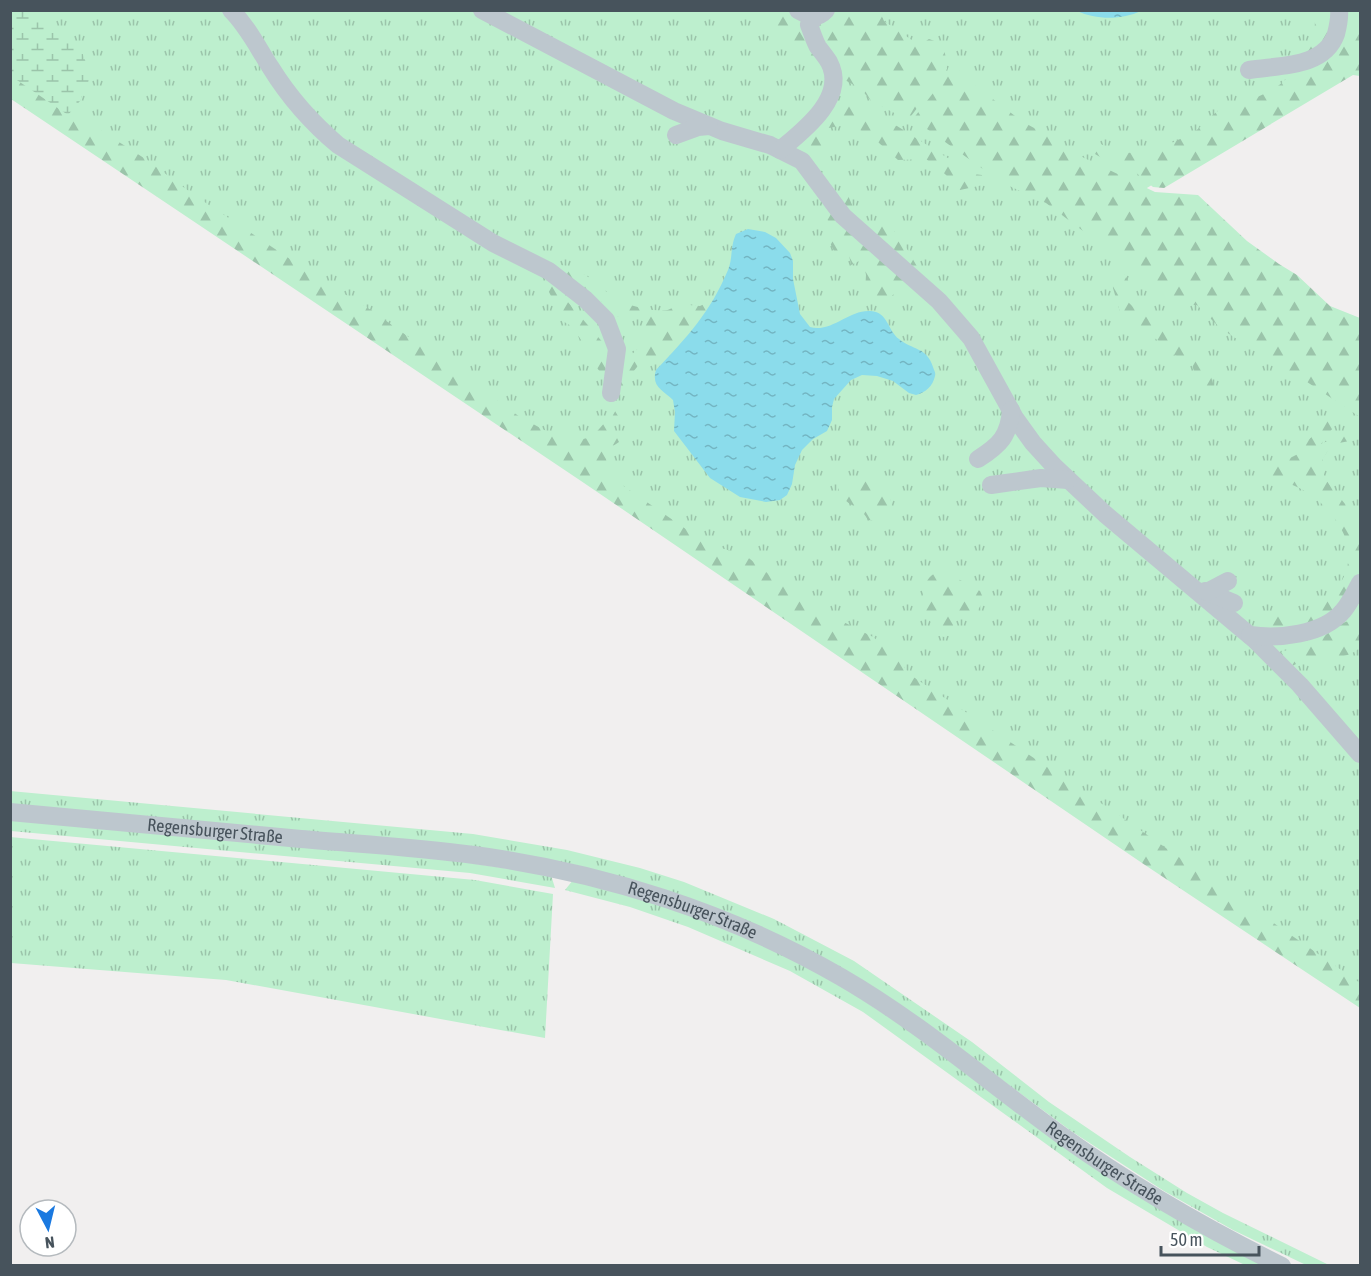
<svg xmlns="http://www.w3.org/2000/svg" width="1371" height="1276" font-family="'Asap Condensed',sans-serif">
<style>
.grass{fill:url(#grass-tufts)}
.forest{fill:url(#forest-firs)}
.wetland{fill:url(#wetland-marsh)}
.water{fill:url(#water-ripples)}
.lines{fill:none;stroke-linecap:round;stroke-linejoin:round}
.minor{stroke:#bdc7ce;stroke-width:18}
.labels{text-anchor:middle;stroke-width:4.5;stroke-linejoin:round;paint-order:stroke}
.street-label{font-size:18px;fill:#47535c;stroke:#fff}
</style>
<defs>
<pattern id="grass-tufts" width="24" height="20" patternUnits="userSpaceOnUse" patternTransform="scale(1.5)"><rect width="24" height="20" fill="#bdefce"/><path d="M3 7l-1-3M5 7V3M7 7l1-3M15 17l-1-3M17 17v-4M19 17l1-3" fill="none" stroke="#9bc4aa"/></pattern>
<pattern id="forest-firs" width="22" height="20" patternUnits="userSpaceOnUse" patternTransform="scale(1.5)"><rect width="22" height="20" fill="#bdefce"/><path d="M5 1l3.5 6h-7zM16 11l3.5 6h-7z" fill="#9bc4aa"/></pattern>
<pattern id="wetland-marsh" width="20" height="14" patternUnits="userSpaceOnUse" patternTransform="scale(1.5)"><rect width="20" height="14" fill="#bdefce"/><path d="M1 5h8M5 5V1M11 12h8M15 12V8" fill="none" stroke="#9bc4aa"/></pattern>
<pattern id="water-ripples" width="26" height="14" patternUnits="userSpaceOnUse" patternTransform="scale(1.5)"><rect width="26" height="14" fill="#8bdceb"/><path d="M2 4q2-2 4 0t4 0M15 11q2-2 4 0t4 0" fill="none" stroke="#73b5c2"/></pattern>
</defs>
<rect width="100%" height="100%" fill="#f1efef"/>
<!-- grass -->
<g class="grass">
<path d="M10,11H1360V61L1125,201L1360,362V995L11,87Z"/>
<path d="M10,791L473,834L567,850L640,868L684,882L774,919L854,961L972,1042L1049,1102L1130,1157L1187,1193L1223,1213L1329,1265H1306L1233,1230L1164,1191L1071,1131L913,1014L636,882L11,804Z"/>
<path d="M10,820L430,857L551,875L555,888L470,873L11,831Z"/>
<path d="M10,837L475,880L553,894L545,1038L226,980L11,963Z"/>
<path d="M573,880L667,906L764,945L837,983L1265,1265H1245L1207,1247L1107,1188L863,1012L790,971L688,927L630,907L565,890Z"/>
</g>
<!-- forest -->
<g class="forest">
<path d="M740,11H886L882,16L884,21L919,45L929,39C945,44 946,53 947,69L908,120L871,101L861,89L836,75L820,63L808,58L799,48L776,33L767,19Z"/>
<path d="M1314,11H1329V36L1301,59L1297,53C1313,37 1317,33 1314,11Z"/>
<path d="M1351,11H1360V76L1353,75L1164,188L1153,187L1134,171L1112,164L1095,154L1094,148L1099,143C1127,159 1150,154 1178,140C1184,137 1192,134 1198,129C1208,120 1217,109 1230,104C1236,102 1243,102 1248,100C1266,95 1288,83 1295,66L1350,26Z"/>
<path d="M10,63L83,119L147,160L194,195L326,283L371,310L520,417L559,438L572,437L583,439L592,437L615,411L618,416L612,428L619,442L607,450C605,460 607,469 612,478L696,536L714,546L745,555L786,588L816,608L873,637L887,648L904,649V667L909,674L1120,816L1360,983V1008L1142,863L584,483L11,99Z"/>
<path d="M954,66L977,87L1023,122L1060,142L1076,154L1155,192L1198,195L1247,241L1279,264L1297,275L1330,306L1360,318V417L1301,378L1283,370L1263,352L1246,345L1220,328L1197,305H1178L1160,300L1154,293L1146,275L1127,264L1114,248L1091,237L1046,203L1001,182L913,119Z"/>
<path d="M852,104L866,109L878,120L897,126L973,174L982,175L983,185L960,190L945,174L926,159L898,160L869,134L847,125L822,129L825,142V153L816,163L789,147L824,112Z"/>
<path d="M846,191L859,221L888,222L907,249L923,277L881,302L865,292L866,275L863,259L851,265L849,255L853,246L837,257L829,241H833L836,228L825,218L822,202Z"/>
<path d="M560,265C589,270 597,288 620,301C630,306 661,314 670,309C673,308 675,306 678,304L700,306L719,297L683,350L661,359L641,362L629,377V384L623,390H615L597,368V360L591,358L590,348L586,343L581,340L573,327L559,319L554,310L555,304L546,286L554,281L563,287L567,301L605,345L618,366C624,361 643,346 644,340C646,332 643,324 645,316L635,315L631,312L627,315L617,317C610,300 600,303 587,295C576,288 567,276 557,268Z"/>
<path d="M1122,270L1129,282L1128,302C1137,312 1153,318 1159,330C1167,331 1168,336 1174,340C1178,343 1183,345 1187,348C1202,359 1216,377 1214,396L1195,374L1192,365L1183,358L1171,354L1164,344L1129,323L1120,312L1113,288L1112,281L1116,272Z"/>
<path d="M1331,418L1335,425L1321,444L1347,432H1360V439L1339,443L1329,449L1323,458V473L1326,480L1345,504L1349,515L1360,527V570L1356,583L1326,617L1302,628L1262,632L1258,624V613C1269,615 1280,616 1291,615C1325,610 1356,579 1347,543C1338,511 1300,478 1267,481L1262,477L1267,464L1284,461L1300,453L1299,443C1316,440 1312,431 1322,422C1322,421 1330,418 1331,418Z"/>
<path d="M861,476C868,477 874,478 880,482C888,488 896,508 889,517C889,517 881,522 881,522L868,520C859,502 843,509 837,484L846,478Z"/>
<path d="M944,571L980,591L984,600L976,613L962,614L954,622L953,634L944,637L937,635C935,627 932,624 928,618C920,608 921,585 931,576C934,573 940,572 944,571Z"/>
<path d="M1360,617V647C1347,662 1321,655 1304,660C1299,662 1295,665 1290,667L1277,653L1319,641L1337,625Z"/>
</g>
<!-- wetland -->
<path class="wetland" d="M10,11H27L41,23L79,44L91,76L80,101L68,115L11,76Z"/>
<!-- water -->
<g class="water">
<path d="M1077,11H1141C1122,20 1096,20 1077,11Z"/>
<path d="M748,229L765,232L776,238L790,253L793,261V279L800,314L810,327C832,333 849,309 871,311C888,312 888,331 899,339C912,350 927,347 933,367C934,371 936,372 935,376C933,386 925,393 916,395L909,393L893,381L877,376L862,375L851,380L834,399L832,407V420L827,431L813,439L802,450L795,465L792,484L787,495L780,500L766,502L740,497L710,478L674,431L675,412L673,400C663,390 651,387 656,370C687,337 710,313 728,270C733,258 730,247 736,234Z"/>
</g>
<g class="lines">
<!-- minor -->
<g class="minor">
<path d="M231,10C248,27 258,48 271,68C289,97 312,123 338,145L493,243L549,271L585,299L606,320L617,349L611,393"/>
<path d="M482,10L674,111L722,131L770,145L802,161L843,216L939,301L971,338L1015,418L1033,443L1054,466L1105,514L1254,639L1300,685L1360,754"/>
<path d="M798,10C809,16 817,20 826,10"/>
<path d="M1249,70C1279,65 1324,68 1336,34C1338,26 1340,18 1339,10"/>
<path d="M676,135L698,127L709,126"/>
<path d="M780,150C803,131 848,97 829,62C826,57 822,52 818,47C814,40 812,32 809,25L815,17"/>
<path d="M978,459C1000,445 1009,436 1011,410"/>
<path d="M991,485L1041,478L1068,480"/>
<path d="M1205,591L1234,603"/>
<path d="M1207,592L1228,581"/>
<path d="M1250,635C1278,639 1323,635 1343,611C1350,603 1355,592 1360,583"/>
<path id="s1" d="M10,812C107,821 204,830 301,839C359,844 417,847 474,855C602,872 729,912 841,977C919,1022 988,1082 1061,1135C1131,1185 1205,1228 1282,1266"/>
</g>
</g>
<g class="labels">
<!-- street labels -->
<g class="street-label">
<text dy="6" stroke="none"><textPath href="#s1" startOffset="206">Regensburger Straße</textPath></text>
<text dy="6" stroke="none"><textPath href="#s1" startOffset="692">Regensburger Straße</textPath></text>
<text dy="6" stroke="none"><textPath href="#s1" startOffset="1178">Regensburger Straße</textPath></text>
</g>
</g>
<!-- border -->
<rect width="1371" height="1276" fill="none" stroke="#47535c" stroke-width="24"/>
<!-- north arrow -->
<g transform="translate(48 1228) rotate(173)"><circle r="28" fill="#ffffff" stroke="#b5babe" stroke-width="1.5"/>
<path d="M0-4.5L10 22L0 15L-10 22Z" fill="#1a79e0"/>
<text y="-9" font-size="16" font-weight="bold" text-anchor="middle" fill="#47535c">N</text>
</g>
<!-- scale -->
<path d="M1161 1246v9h98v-9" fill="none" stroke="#47535c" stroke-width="3"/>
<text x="1170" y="1246" font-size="18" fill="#47535c" stroke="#ffffff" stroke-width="4.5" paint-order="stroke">50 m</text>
</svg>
